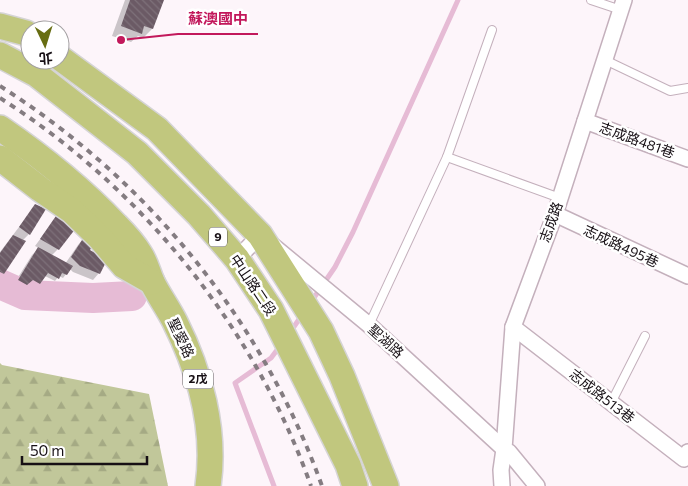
<svg xmlns="http://www.w3.org/2000/svg" width="688" height="486" font-family="Commissioner,'Noto Sans TC',sans-serif">
<style>
.forest{fill:url(#forest-firs)}
.shadow{fill:#0003}
.lines{fill:none;stroke-linecap:round;stroke-linejoin:round}
.stream{stroke:#e6bbd5;stroke-width:5}
.river{stroke:#e6bbd5;stroke-width:30}
.building{fill:url(#building-back-hatch)}
.service-casing{stroke:#c4b0bc;stroke-width:10}
.minor-casing{stroke:#c4b0bc;stroke-width:18}
.primary-casing{stroke:#d5d4d5;stroke-width:28}
.service{stroke:#fff;stroke-width:8}
.minor{stroke:#fff;stroke-width:15}
.primary{stroke:#c1c77e;stroke-width:25}
.rail{stroke:#847c81;stroke-width:4;stroke-dasharray:6 6;stroke-linecap:butt}
.labels{text-anchor:middle;stroke-width:5;stroke-linejoin:round;paint-order:stroke}
.shield{fill:#fff;stroke:#5d585b;stroke-width:1}
.shield-label{font-size:12px;font-weight:bold;fill:#171015}
.street-label{font-size:14px;fill:#171015;stroke:#fff}
.leader{fill:none;stroke:#c2185b;stroke-width:2}
.callout-dot{fill:#c2185b;stroke:#fff;stroke-width:2}
.callout-label{font-size:15px;text-anchor:middle;font-weight:bold;fill:#c2185b;stroke:#fff;stroke-width:5;stroke-linejoin:round;paint-order:stroke}
</style>
<defs>
<pattern id="forest-firs" width="22" height="20" patternUnits="userSpaceOnUse" patternTransform="scale(1.25)"><rect width="22" height="20" fill="#c1c79a"/><path d="M5 1l3.5 6h-7zM16 11l3.5 6h-7z" fill="#a5aa84"/></pattern>
<pattern id="building-back-hatch" width="6" height="6" patternUnits="userSpaceOnUse" patternTransform="scale(1.25)"><rect width="6" height="6" fill="#6b5a65"/><path d="M-1 5l2 2M0 0l6 6M5-1l2 2" fill="none" stroke="#7e717a"/></pattern>
</defs>
<rect width="100%" height="100%" fill="#fdf5fa"/>
<!-- forest -->
<path class="forest" d="M0,363L2,365L149,394L168,486H0Z"/>
<!-- shadow -->
<g class="shadow">
<path d="M125,0H162L152,29L143,38L138,36L131,42L112,36Z"/>
<path d="M35,206L29,234L22,241L0,276V252Z"/>
<path d="M58,215V249L51,256L65,264L78,245L84,238L99,273L93,280L73,272L70,269L63,278L59,276L55,281L45,276L33,290L25,285L20,291L12,287L32,255L39,248L35,246Z"/>
</g>
<g class="lines">
<!-- stream -->
<g class="stream">
<path d="M311,302L335,267L353,232L458,0"/>
<path d="M291,331L302,315"/>
<path d="M274,486L235,383L271,358L280,346"/>
</g>
<!-- river -->
<path class="river" d="M0,284L25,295L93,298L132,296"/>
</g>
<!-- building -->
<g class="building">
<path d="M130,0H164L153,29L144,26L142,34L121,26Z"/>
<path d="M35,204L46,209L30,235L19,227Z"/>
<path d="M58,213L76,228L59,250L40,239Z"/>
<path d="M13,235L26,241L4,274L0,272V253Z"/>
<path d="M84,237L94,244L90,250L107,260L100,274L80,266L71,257Z"/>
<path d="M38,247L73,266L67,275L62,273L59,279L48,273L40,284L33,280L27,285L18,280Z"/>
</g>
<g class="lines">
<defs>
<g id="service">
<path d="M591,0L621,10"/>
<path d="M492,30L447,157L560,198"/>
<path d="M605,60L670,91L688,88"/>
<path d="M369,325L447,157"/>
<path d="M611,403L645,336"/>
</g>
<g id="minor">
<path d="M585,121L688,159"/>
<path d="M555,214L688,276"/>
<path d="M237,259L260,235L369,325L504,449L501,470L502,486"/>
<path d="M513,327L684,459L688,452"/>
<path d="M537,486L509,452L504,449L513,327L555,214L624,0"/>
</g>
<g id="primary">
<path d="M0,26L26,33L30,36"/>
<path d="M0,55L36,74L137,153L199,215L237,259L271,310L348,465L355,486"/>
<path d="M60,58L157,129L260,235L321,331L342,376L386,486"/>
<path d="M0,128C41,156 82,189 116,225C125,234 134,244 140,254C146,263 148,273 152,282C159,296 168,308 175,322C200,372 216,430 208,486"/>
<path d="M0,158L40,189L72,211L100,238L124,266L152,282"/>
</g>
</defs>
<!-- service casing -->
<use href="#service" class="service-casing"/>
<!-- minor casing -->
<use href="#minor" class="minor-casing"/>
<!-- primary casing -->
<use href="#primary" class="primary-casing"/>
<!-- service -->
<use href="#service" class="service"/>
<!-- minor -->
<use href="#minor" class="minor"/>
<!-- primary -->
<use href="#primary" class="primary"/>
<!-- rail -->
<g class="rail">
<path d="M0,86C148,180 263,321 322,486"/>
<path d="M0,98C142,188 255,328 311,486"/>
</g>
</g>
<g class="labels">
<!-- shield labels -->
<g class="shield">
<rect x="209" y="227.5" width="18" height="19" rx="4"/>
<rect x="183" y="369.5" width="30" height="19" rx="4"/>
</g>
<g class="shield-label">
<text x="218" y="241">9</text>
<text x="198" y="383">2戊</text>
</g>
<!-- street labels -->
<g class="street-label">
<text transform="translate(637 140) rotate(20)" y="5">志成路481巷</text>
<text transform="translate(551 222) rotate(-70)" y="5">志成路</text>
<text transform="translate(621 246) rotate(25)" y="5">志成路495巷</text>
<text transform="translate(253 285) rotate(56)" y="5">中山路二段</text>
<text transform="translate(181 338) rotate(65)" y="5">聖愛路</text>
<text transform="translate(386 341) rotate(42)" y="5">聖湖路</text>
<text transform="translate(602 396) rotate(38)" y="5">志成路513巷</text>
</g>
</g>
<!-- callouts -->
<path class="leader" d="M121 40L178 34H258"/>
<circle class="callout-dot" cx="121" cy="40" r="5"/>
<g class="callout-label">
<text x="218" y="24">蘇澳國中</text>
</g>
<!-- north arrow -->
<g transform="translate(45 45) rotate(176)"><circle r="24" fill="#ffffff" stroke="#a29fa1"/>
<path d="M0-4L9 19L0 12L-9 19Z" fill="#676d12"/>
<text y="-8" font-size="14" font-weight="bold" text-anchor="middle" fill="#171015">北</text>
</g>
<!-- scale -->
<path d="M22 456v8h125v-8" fill="none" stroke="#171015" stroke-width="2.5"/>
<text x="30" y="456" font-size="15" fill="#171015" stroke="#ffffff" stroke-width="4" paint-order="stroke">50 m</text>
</svg>
